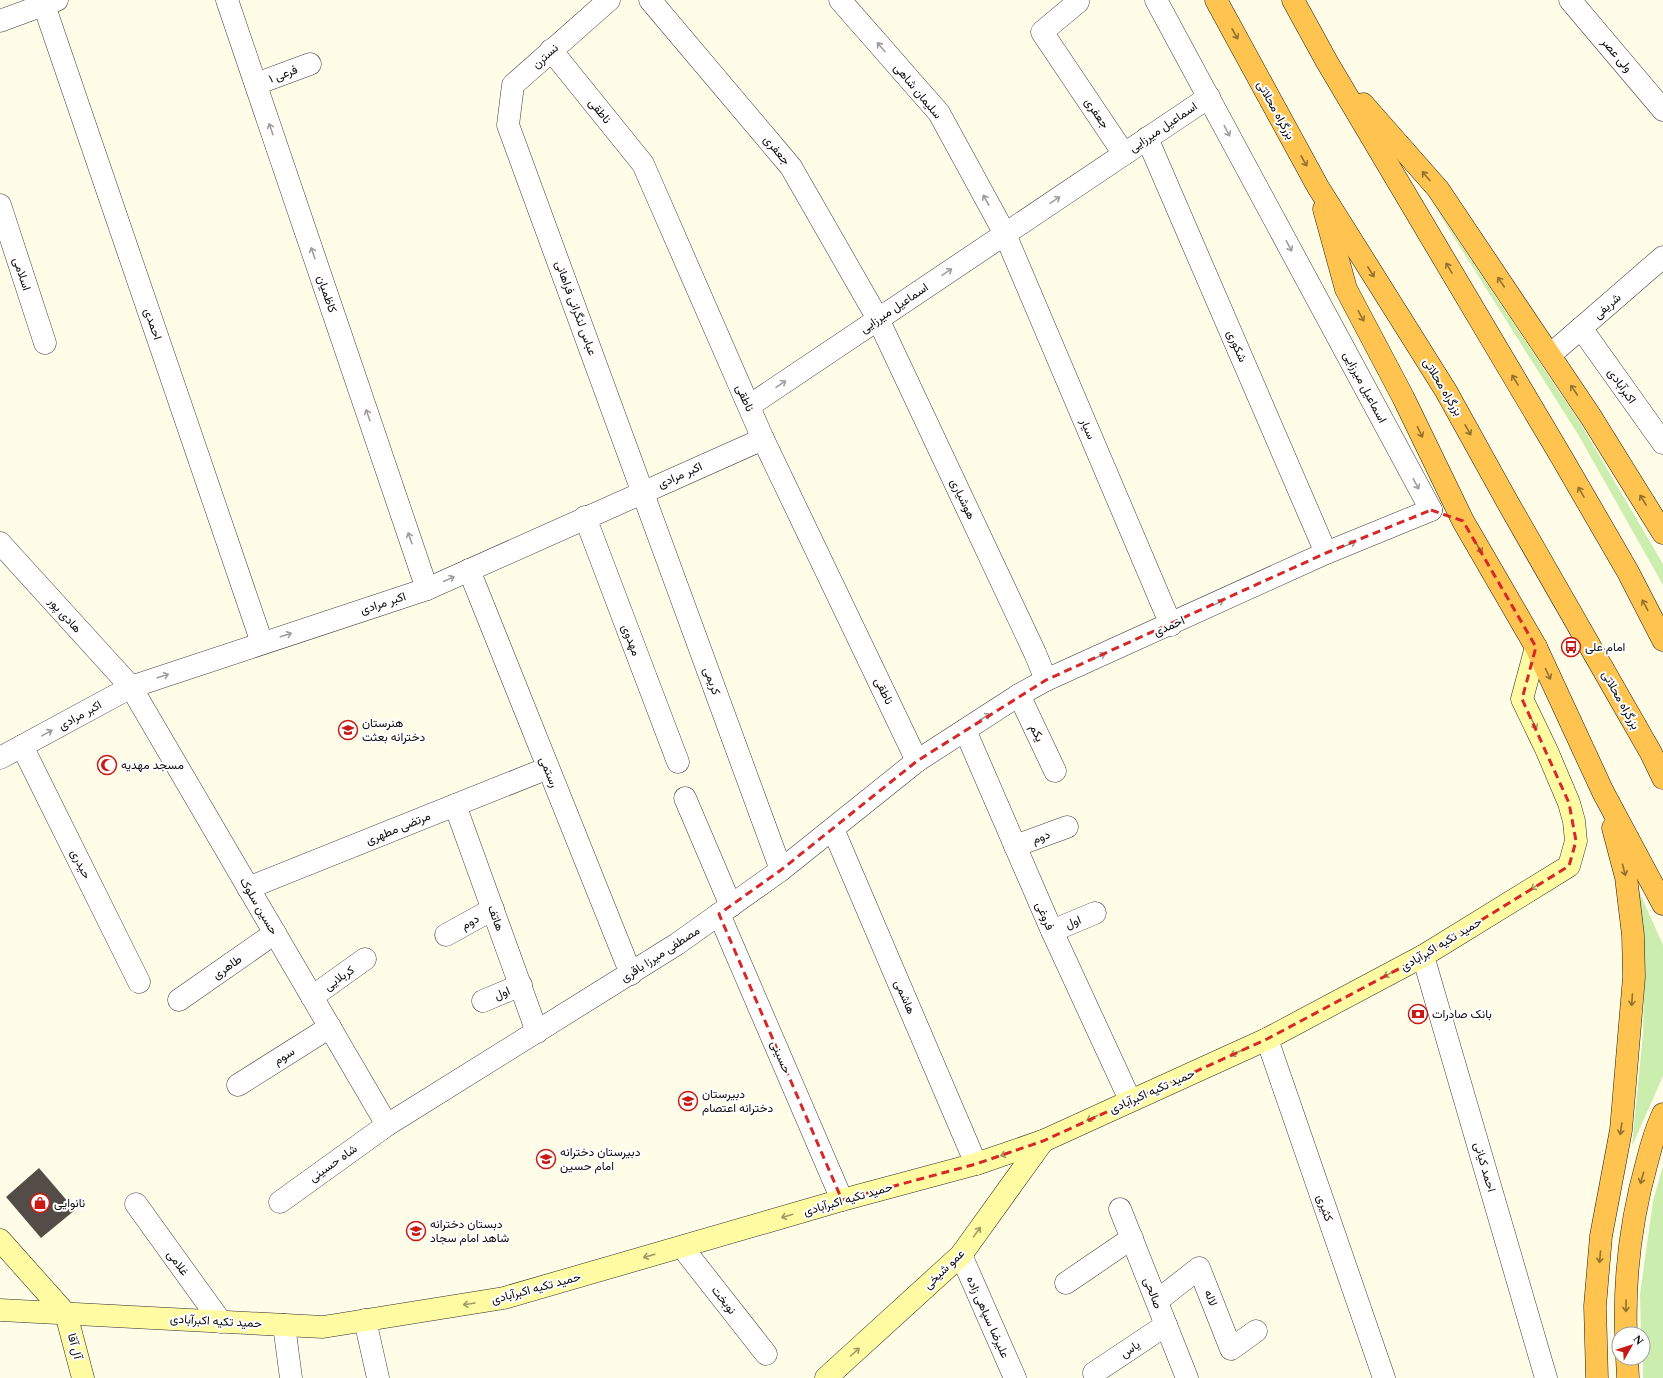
<svg xmlns="http://www.w3.org/2000/svg" width="1663" height="1378" font-family="Spectral,Vazirmatn,serif">
<style>
.green{fill:#cbedae}
.building{fill:#544c46}
.lines{fill:none;stroke-linecap:round;stroke-linejoin:round}
.minor-casing{stroke:#3e3e3e;stroke-width:23}
.secondary-casing{stroke:#2d2d2d;stroke-width:23}
.trunk-casing{stroke:#1c1c1c;stroke-width:23}
.minor{stroke:#fff;stroke-width:22}
.secondary{stroke:#fffba3;stroke-width:22}
.trunk{stroke:#ffc44f;stroke-width:22}
.oneway{stroke:#917130}
.oneway2{stroke:#9d9d9d}
.oneway3{stroke:#9d9b66}
.marked{fill:none;stroke:#d62828;stroke-width:3;stroke-dasharray:8 5;stroke-linejoin:round}
.labels{text-anchor:middle;stroke-width:4;stroke-linejoin:round;paint-order:stroke}
.street-label{font-size:12px;fill:#0b0b0b;stroke:#fff}
.poi-label{font-size:12px;fill:#0b0b0b;stroke:#fff;text-anchor:start}
</style>
<rect width="100%" height="100%" fill="#fffce8"/>
<!-- green -->
<g class="green">
<path d="M1426,193L1580,423L1663,564V585L1579,436Z"/>
<path d="M1637,887L1663,945V1076L1632,1146L1643,1034L1645,965Z"/>
<path d="M1663,1166V1378H1643V1334H1641L1640,1295L1653,1201Z"/>
</g>
<!-- building -->
<path class="building" d="M39,1168L75,1210L41,1238L6,1197Z"/>
<g class="lines">
<defs>
<g id="minor">
<path d="M227,0L427,589"/>
<path d="M609,0L513,85L508,125L781,870"/>
<path d="M650,0L791,167L878,319L1035,653L1046,680"/>
<path d="M840,0L939,113L1005,234L1171,625"/>
<path d="M1076,0L1078,2L1042,32L1124,154"/>
<path d="M1156,0L1431,510"/>
<path d="M1570,0L1663,110"/>
<path d="M44,5L262,643"/>
<path d="M0,21L57,0"/>
<path d="M551,50L643,164L763,439L917,761"/>
<path d="M256,84L310,64"/>
<path d="M1147,138L1326,553"/>
<path d="M0,205L45,343"/>
<path d="M1581,328L1663,443"/>
<path d="M1550,355L1663,257"/>
<path d="M749,406L1209,97"/>
<path d="M585,517L678,762"/>
<path d="M0,543L131,687L387,1125"/>
<path d="M469,570L631,974"/>
<path d="M1019,695L1055,771"/>
<path d="M965,730L1052,931L1130,1100"/>
<path d="M22,746L139,982"/>
<path d="M0,758L131,687L427,589L763,439"/>
<path d="M685,798L731,906"/>
<path d="M455,805L537,1032"/>
<path d="M833,829L976,1164"/>
<path d="M1015,846L1067,827"/>
<path d="M248,888L548,768"/>
<path d="M719,914L842,1200"/>
<path d="M1052,931L1095,913"/>
<path d="M446,935L493,909"/>
<path d="M1423,956L1546,1378"/>
<path d="M312,997L365,959"/>
<path d="M179,1000L275,933"/>
<path d="M483,1001L521,985"/>
<path d="M1267,1039L1384,1378"/>
<path d="M238,1085L330,1027"/>
<path d="M280,1202L387,1125L677,944L781,870L917,761L1019,695L1046,680L1326,553L1431,510"/>
<path d="M136,1204L221,1322"/>
<path d="M1120,1209L1187,1378"/>
<path d="M682,1247L766,1354"/>
<path d="M961,1255L1015,1378"/>
<path d="M1066,1283L1132,1238"/>
<path d="M1157,1301L1199,1268L1231,1349L1256,1331"/>
<path d="M365,1320L378,1378"/>
<path d="M284,1325L291,1378"/>
<path d="M1094,1373L1166,1325"/>
</g>
<g id="secondary">
<path d="M0,1240L66,1314L83,1378"/>
<path d="M0,1310L323,1327L504,1298L842,1200L976,1164L1043,1141L1267,1039L1423,956L1569,866L1576,841L1574,821L1569,803L1547,751L1522,699L1536,647"/>
<path d="M826,1378L961,1255L1043,1141"/>
</g>
<g id="trunk">
<path d="M1216,0L1318,187L1446,391L1508,503L1651,753L1663,778"/>
<path d="M1293,0L1327,62L1562,458L1628,572L1663,640"/>
<path d="M1363,104L1438,189L1591,417L1663,533"/>
<path d="M1324,209L1346,289L1403,397L1463,521L1536,647L1603,792L1663,904"/>
<path d="M1626,1334C1624,1276 1631,1219 1647,1162C1651,1146 1656,1129 1663,1114"/>
<path d="M1627,1358L1628,1378"/>
<path d="M1597,1378L1595,1306L1601,1236L1621,1130L1634,977L1633,935L1626,877L1613,828"/>
</g>
</defs>
<!-- minor casing -->
<use href="#minor" class="minor-casing"/>
<!-- secondary casing -->
<use href="#secondary" class="secondary-casing"/>
<!-- trunk casing -->
<use href="#trunk" class="trunk-casing"/>
<!-- minor -->
<use href="#minor" class="minor"/>
<!-- secondary -->
<use href="#secondary" class="secondary"/>
<!-- trunk -->
<use href="#trunk" class="trunk"/>
</g>
<!-- one-way arrows -->
<defs><path id="oneway-shaft" d="M-6 0H5M1.5-3L5.5 0L1.5 3" fill="none" stroke-width="1.6" stroke-linecap="round" stroke-linejoin="round"/></defs>
<g class="oneway">
<use href="#oneway-shaft" transform="translate(1235 34) rotate(61)"/>
<use href="#oneway-shaft" transform="translate(1304 161) rotate(61)"/>
<use href="#oneway-shaft" transform="translate(1426 176) rotate(-131)"/>
<use href="#oneway-shaft" transform="translate(1449 268) rotate(-120)"/>
<use href="#oneway-shaft" transform="translate(1371 272) rotate(58)"/>
<use href="#oneway-shaft" transform="translate(1501 282) rotate(-124)"/>
<use href="#oneway-shaft" transform="translate(1361 316) rotate(62)"/>
<use href="#oneway-shaft" transform="translate(1515 380) rotate(-121)"/>
<use href="#oneway-shaft" transform="translate(1574 390) rotate(-124)"/>
<use href="#oneway-shaft" transform="translate(1468 430) rotate(61)"/>
<use href="#oneway-shaft" transform="translate(1420 432) rotate(64)"/>
<use href="#oneway-shaft" transform="translate(1581 492) rotate(-120)"/>
<use href="#oneway-shaft" transform="translate(1643 500) rotate(-122)"/>
<use href="#oneway-shaft" transform="translate(1479 548) rotate(60)"/>
<use href="#oneway-shaft" transform="translate(1645 605) rotate(-118)"/>
<use href="#oneway-shaft" transform="translate(1548 674) rotate(65)"/>
<use href="#oneway-shaft" transform="translate(1624 870) rotate(75)"/>
<use href="#oneway-shaft" transform="translate(1632 1000) rotate(94)"/>
<use href="#oneway-shaft" transform="translate(1621 1129) rotate(98)"/>
<use href="#oneway-shaft" transform="translate(1642 1178) rotate(106)"/>
<use href="#oneway-shaft" transform="translate(1600 1257) rotate(95)"/>
<use href="#oneway-shaft" transform="translate(1626 1306) rotate(91)"/>
</g>
<g class="oneway2">
<use href="#oneway-shaft" transform="translate(881 47) rotate(-131)"/>
<use href="#oneway-shaft" transform="translate(271 129) rotate(-109)"/>
<use href="#oneway-shaft" transform="translate(1227 131) rotate(62)"/>
<use href="#oneway-shaft" transform="translate(986 200) rotate(-119)"/>
<use href="#oneway-shaft" transform="translate(1055 200) rotate(-34)"/>
<use href="#oneway-shaft" transform="translate(1289 246) rotate(62)"/>
<use href="#oneway-shaft" transform="translate(313 253) rotate(-109)"/>
<use href="#oneway-shaft" transform="translate(947 272) rotate(-34)"/>
<use href="#oneway-shaft" transform="translate(781 384) rotate(-34)"/>
<use href="#oneway-shaft" transform="translate(368 415) rotate(-109)"/>
<use href="#oneway-shaft" transform="translate(1416 484) rotate(62)"/>
<use href="#oneway-shaft" transform="translate(410 538) rotate(-109)"/>
<use href="#oneway-shaft" transform="translate(1350 544) rotate(-22)"/>
<use href="#oneway-shaft" transform="translate(449 579) rotate(-25)"/>
<use href="#oneway-shaft" transform="translate(1218 603) rotate(-25)"/>
<use href="#oneway-shaft" transform="translate(286 635) rotate(-18)"/>
<use href="#oneway-shaft" transform="translate(1100 656) rotate(-24)"/>
<use href="#oneway-shaft" transform="translate(163 676) rotate(-18)"/>
<use href="#oneway-shaft" transform="translate(985 717) rotate(-33)"/>
<use href="#oneway-shaft" transform="translate(47 733) rotate(-29)"/>
</g>
<g class="oneway3">
<use href="#oneway-shaft" transform="translate(1534 724) rotate(64)"/>
<use href="#oneway-shaft" transform="translate(1536 886) rotate(148)"/>
<use href="#oneway-shaft" transform="translate(1389 974) rotate(152)"/>
<use href="#oneway-shaft" transform="translate(1236 1053) rotate(156)"/>
<use href="#oneway-shaft" transform="translate(1092 1118) rotate(155)"/>
<use href="#oneway-shaft" transform="translate(1006 1154) rotate(161)"/>
<use href="#oneway-shaft" transform="translate(787 1216) rotate(163)"/>
<use href="#oneway-shaft" transform="translate(977 1232) rotate(-54)"/>
<use href="#oneway-shaft" transform="translate(649 1256) rotate(164)"/>
<use href="#oneway-shaft" transform="translate(469 1304) rotate(171)"/>
<use href="#oneway-shaft" transform="translate(855 1352) rotate(-42)"/>
</g>
<!-- marked area -->
<path class="marked" d="M1431,510L1463,521L1536,647L1522,699L1569,803L1576,841L1569,866L1423,956L1267,1039L1043,1141L976,1164L842,1200L719,914L781,870L917,761L1046,680L1326,553Z"/>
<!-- icons -->
<defs>
<symbol id="bus-ring" viewBox="-11 -11 22 22"><circle r="9.5" fill="#fff" stroke="#c81915" stroke-width="1.5"/><path d="M-5-6H5V4H4V6H2V4H-2V6H-4V4H-5ZM-3.5-4V0h7V-4ZM-3.5 1.2v1.5H-2V1.2ZM2 1.2v1.5H3.5V1.2Z" fill="#c81915"/></symbol>
<symbol id="school-ring" viewBox="-11 -11 22 22"><circle r="9.5" fill="#fff" stroke="#c81915" stroke-width="1.5"/><path d="M0-5L7-2L0 1L-7-2ZM-4 1L0 2.5L4 1V4Q0 6-4 4Z" fill="#c81915"/></symbol>
<symbol id="mosque-ring" viewBox="-11 -11 22 22"><circle r="9.5" fill="#fff" stroke="#c81915" stroke-width="1.5"/><path d="M3.5-4.9A6 6 0 1 0 3.5 4.9A5 5 0 1 1 3.5-4.9Z" fill="#c81915"/></symbol>
<symbol id="bank-ring" viewBox="-11 -11 22 22"><circle r="9.5" fill="#fff" stroke="#c81915" stroke-width="1.5"/><path d="M-6-4H6V4H-6ZM0-2.3a2.3 2.3 0 1 0 0 4.6a2.3 2.3 0 1 0 0-4.6Z" fill="#c81915"/></symbol>
<symbol id="shop-ring" viewBox="-11 -11 22 22"><circle r="9.5" fill="#fff" stroke="#c81915" stroke-width="1.5"/><path d="M-5-2.5h2.3a2.7 3.5 0 0 1 5.4 0H5L5.5 6h-11ZM-1.5-2.5h3a1.5 2.3 0 0 0-3 0Z" fill="#c81915"/></symbol>
</defs>
<g fill-rule="evenodd">
<use href="#bus-ring" x="1560" y="636" width="22" height="22"/>
<use href="#school-ring" x="337" y="719" width="22" height="22"/>
<use href="#mosque-ring" x="96" y="754" width="22" height="22"/>
<use href="#bank-ring" x="1407" y="1003" width="22" height="22"/>
<use href="#school-ring" x="677" y="1090" width="22" height="22"/>
<use href="#school-ring" x="535" y="1148" width="22" height="22"/>
<use href="#shop-ring" x="29" y="1192" width="22" height="22"/>
<use href="#school-ring" x="405" y="1220" width="22" height="22"/>
</g>
<g class="labels">
<!-- street labels -->
<g class="street-label">
<text transform="translate(1617 55) rotate(50)" y="4">ولی عصر</text>
<text transform="translate(545 56) rotate(-42)" y="4">نسترن</text>
<text transform="translate(283 74) rotate(-21)" y="4">فرعی ۱</text>
<text transform="translate(918 91) rotate(50)" y="4">سلیمان شاهی</text>
<text transform="translate(1276 110) rotate(61)" y="4">بزرگراه محلاتی</text>
<text transform="translate(600 111) rotate(51)" y="4">ناطقی</text>
<text transform="translate(1097 113) rotate(56)" y="4">جعفری</text>
<text transform="translate(1163 127) rotate(-34)" y="4">اسماعیل میرزایی</text>
<text transform="translate(777 150) rotate(50)" y="4">جعفری</text>
<text transform="translate(22 274) rotate(72)" y="4">اسلامی</text>
<text transform="translate(327 294) rotate(71)" y="4">کاظمیان</text>
<text transform="translate(1607 306) rotate(-41)" y="4">شریفی</text>
<text transform="translate(576 308) rotate(70)" y="4">عباس لنگرانی فراهانی</text>
<text transform="translate(894 308) rotate(-34)" y="4">اسماعیل میرزایی</text>
<text transform="translate(153 324) rotate(71)" y="4">احمدی</text>
<text transform="translate(1237 346) rotate(67)" y="4">شکوری</text>
<text transform="translate(1622 386) rotate(55)" y="4">اکبرآبادی</text>
<text transform="translate(1365 387) rotate(62)" y="4">اسماعیل میرزایی</text>
<text transform="translate(1443 387) rotate(59)" y="4">بزرگراه محلاتی</text>
<text transform="translate(745 398) rotate(66)" y="4">ناطقی</text>
<text transform="translate(1088 429) rotate(67)" y="4">سیار</text>
<text transform="translate(680 475) rotate(-24)" y="4">اکبر مرادی</text>
<text transform="translate(963 499) rotate(65)" y="4">هوشیاری</text>
<text transform="translate(383 603) rotate(-18)" y="4">اکبر مرادی</text>
<text transform="translate(65 615) rotate(48)" y="4">هادی پور</text>
<text transform="translate(1169 626) rotate(-24)" y="4">احمدی</text>
<text transform="translate(631 640) rotate(69)" y="4">مهدوی</text>
<text transform="translate(712 681) rotate(70)" y="4">کریمی</text>
<text transform="translate(884 691) rotate(64)" y="4">ناطقی</text>
<text transform="translate(1621 700) rotate(61)" y="4">بزرگراه محلاتی</text>
<text transform="translate(80 715) rotate(-29)" y="4">اکبر مرادی</text>
<text transform="translate(1037 733) rotate(64)" y="4">یکم</text>
<text transform="translate(549 772) rotate(68)" y="4">رستمی</text>
<text transform="translate(398 828) rotate(-22)" y="4">مرتضی مطهری</text>
<text transform="translate(1041 837) rotate(-21)" y="4">دوم</text>
<text transform="translate(81 864) rotate(64)" y="4">حیدری</text>
<text transform="translate(259 906) rotate(60)" y="4">حسین سلوک</text>
<text transform="translate(1045 916) rotate(67)" y="4">فروغی</text>
<text transform="translate(496 918) rotate(70)" y="4">هاتف</text>
<text transform="translate(470 922) rotate(-29)" y="4">دوم</text>
<text transform="translate(1073 922) rotate(-22)" y="4">اول</text>
<text transform="translate(1441 944) rotate(-31)" y="4">حمید تکیه اکبرآبادی</text>
<text transform="translate(660 954) rotate(-33)" y="4">مصطفی میرزا باقری</text>
<text transform="translate(227 967) rotate(-35)" y="4">طاهری</text>
<text transform="translate(339 978) rotate(-35)" y="4">کربلایی</text>
<text transform="translate(502 993) rotate(-23)" y="4">اول</text>
<text transform="translate(905 997) rotate(67)" y="4">هاشمی</text>
<text transform="translate(284 1056) rotate(-32)" y="4">سوم</text>
<text transform="translate(781 1057) rotate(67)" y="4">حسینی</text>
<text transform="translate(1152 1091) rotate(-24)" y="4">حمید تکیه اکبرآبادی</text>
<text transform="translate(333 1163) rotate(-35)" y="4">شاه حسینی</text>
<text transform="translate(1485 1167) rotate(74)" y="4">احمد کیانی</text>
<text transform="translate(848 1199) rotate(-16)" y="4">حمید تکیه اکبرآبادی</text>
<text transform="translate(1325 1208) rotate(71)" y="4">کثیری</text>
<text transform="translate(178 1263) rotate(54)" y="4">غلامی</text>
<text transform="translate(944 1269) rotate(-44)" y="4">عمو شیخی</text>
<text transform="translate(536 1288) rotate(-15)" y="4">حمید تکیه اکبرآبادی</text>
<text transform="translate(1153 1293) rotate(69)" y="4">صالحی</text>
<text transform="translate(1211 1298) rotate(68)" y="4">لاله</text>
<text transform="translate(724 1300) rotate(52)" y="4">نوبخت</text>
<text transform="translate(988 1317) rotate(66)" y="4">علیرضا سپاهی زاده</text>
<text transform="translate(216 1321) rotate(3)" y="4">حمید تکیه اکبرآبادی</text>
<text transform="translate(75 1346) rotate(75)" y="4">آل آقا</text>
<text transform="translate(1130 1349) rotate(-34)" y="4">یاس</text>
</g>
<!-- poi labels -->
<g class="poi-label">
<text x="1585" y="651">امام علی</text>
<text x="362" y="727">هنرستان<tspan x="362" dy="14">دخترانه بعثت</tspan></text>
<text x="121" y="769">مسجد مهدیه</text>
<text x="1432" y="1018">بانک صادرات</text>
<text x="702" y="1098">دبیرستان<tspan x="702" dy="14">دخترانه اعتصام</tspan></text>
<text x="560" y="1156">دبیرستان دخترانه<tspan x="560" dy="14">امام حسین</tspan></text>
<text x="54" y="1207">نانوایی</text>
<text x="430" y="1228">دبستان دخترانه<tspan x="430" dy="14">شاهد امام سجاد</tspan></text>
</g>
</g>
<!-- north arrow -->
<g transform="translate(1631 1346) rotate(51)"><circle r="19" fill="#ffffff" stroke="#9d9d9d"/>
<path d="M0-3L7 15L0 10L-7 15Z" fill="#c81915"/>
<text y="-6" font-size="11" font-weight="bold" text-anchor="middle" fill="#0b0b0b">N</text>
</g>
</svg>
